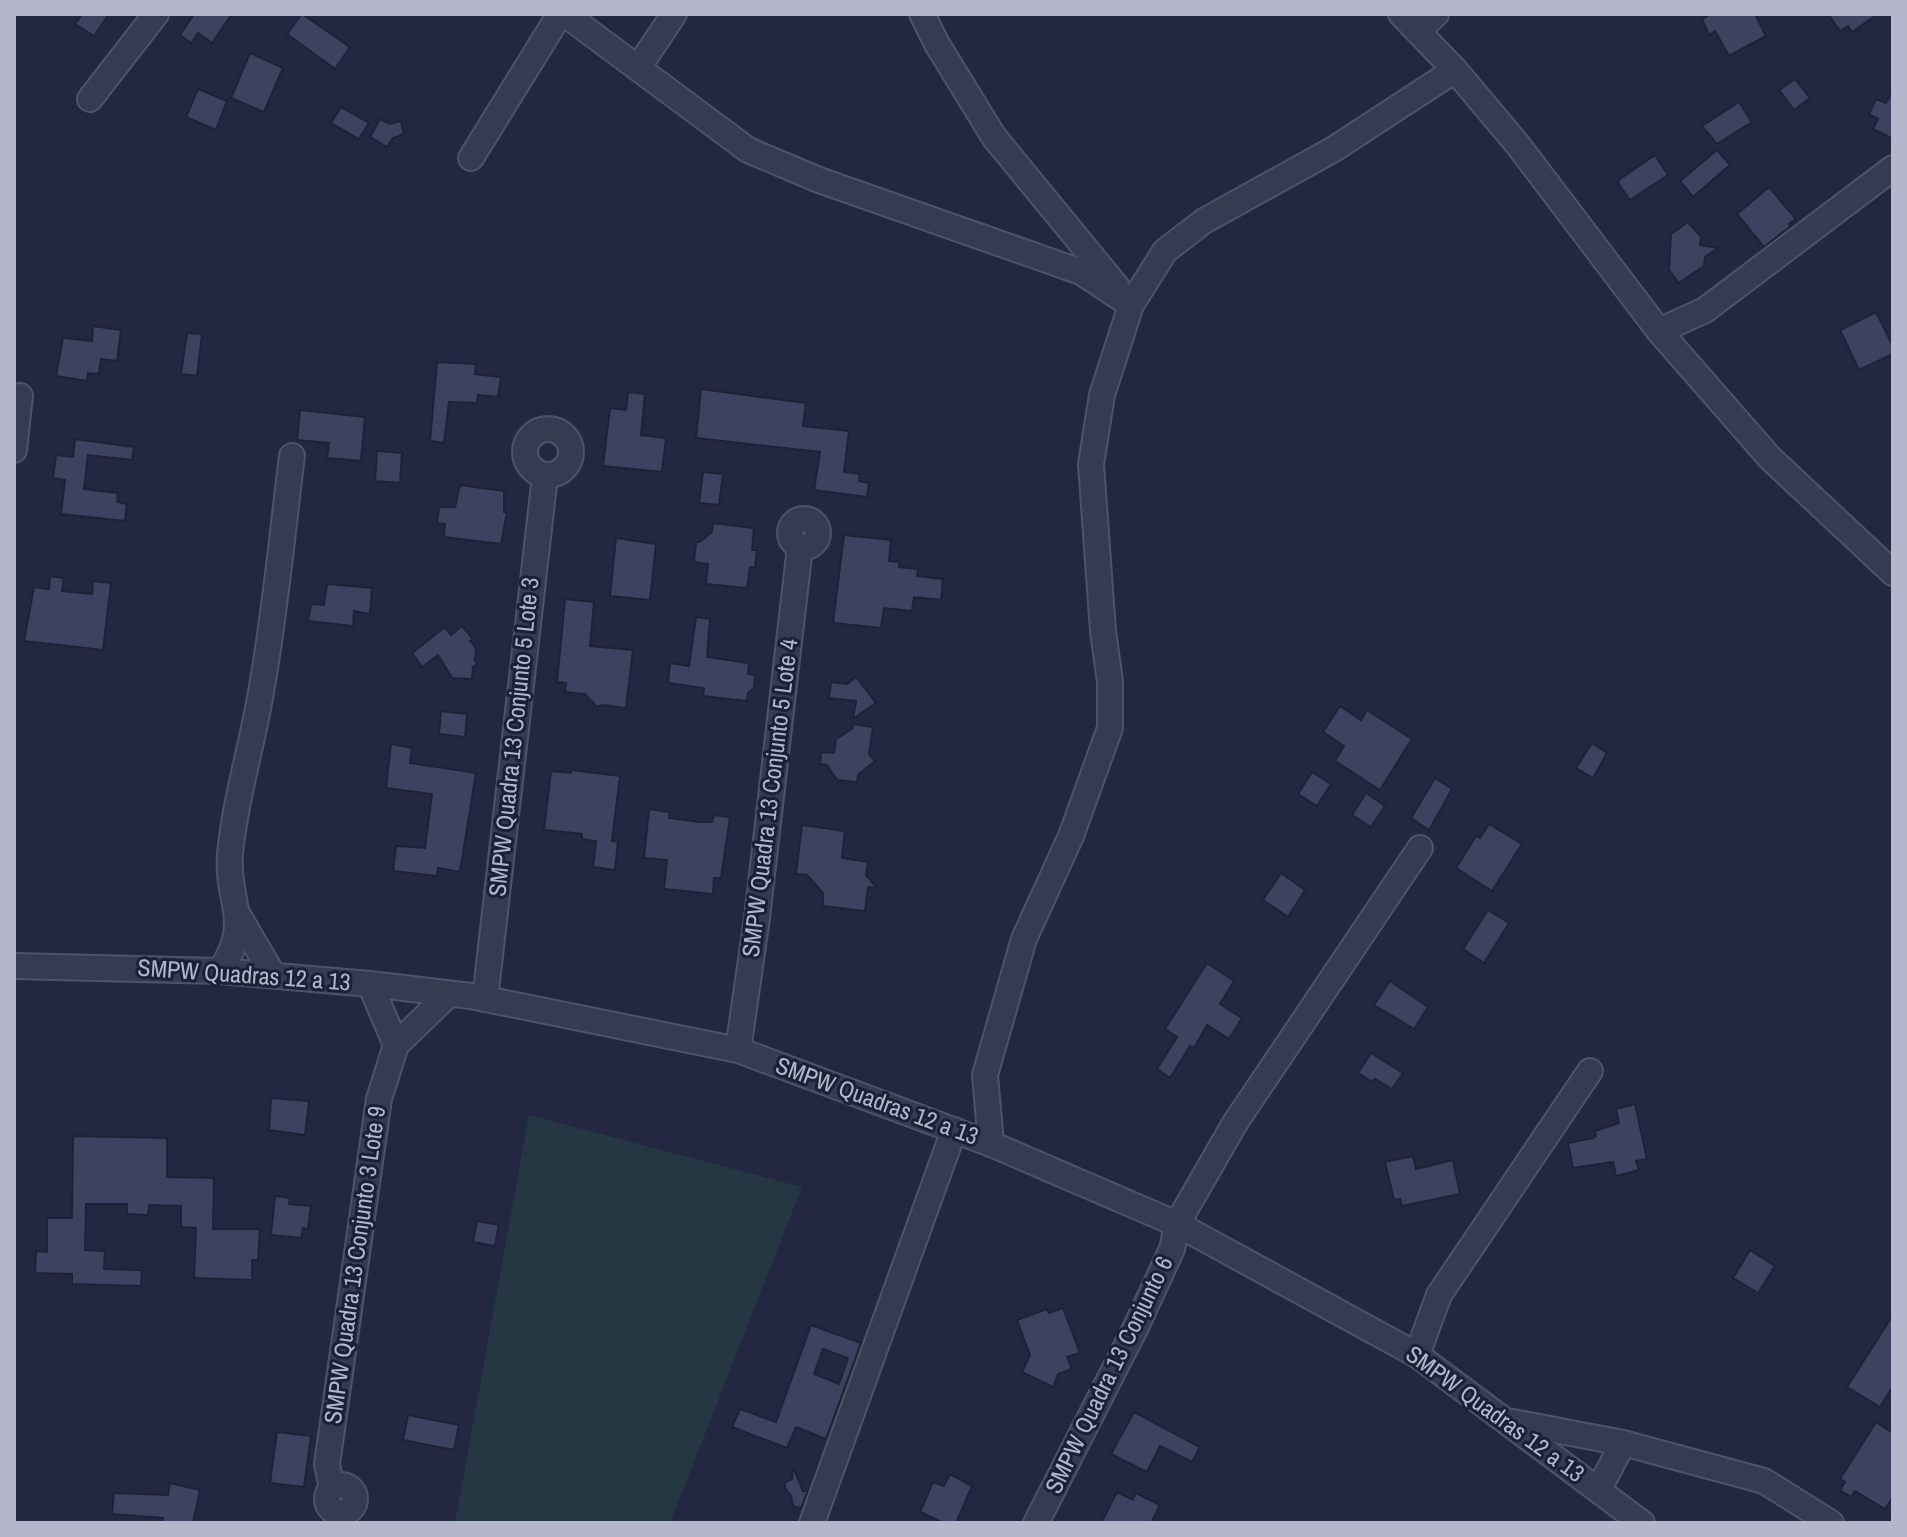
<svg xmlns="http://www.w3.org/2000/svg" width="1907" height="1537" font-family="'Archivo Narrow',sans-serif">
<style>
.green{fill:#253743}
.building{fill:#3c4260;stroke:#1e2238;stroke-width:2;fill-rule:evenodd}
.lines{fill:none;stroke-linecap:round;stroke-linejoin:round}
.minor-casing{stroke:#4f5369;stroke-width:28}
.minor{stroke:#373b51;stroke-width:24}
.labels{text-anchor:middle;stroke-width:6;stroke-linejoin:round;paint-order:stroke}
.street-label{font-size:24px;fill:#b4b6cc;stroke:#1c2036}
</style>
<rect width="100%" height="100%" fill="#232742"/>
<!-- green -->
<path class="green" d="M529,1115L802,1187L670,1523H455Z"/>
<!-- building -->
<g class="building">
<path d="M82,14H109L94,36L75,24Z"/>
<path d="M194,14H232L212,43L198,33L191,43L180,35Z"/>
<path d="M302,14L350,47L335,69L287,34Z"/>
<path d="M1711,14H1755L1766,36L1729,56L1715,31L1709,35L1702,19Z"/>
<path d="M1828,14H1878L1852,32L1848,26L1840,31Z"/>
<path d="M250,53L283,68L264,112L231,98Z"/>
<path d="M1795,79L1810,98L1794,110L1779,90Z"/>
<path d="M198,89L227,101L216,130L186,117Z"/>
<path d="M1893,90V139L1873,129L1878,119L1869,114L1876,99L1886,103Z"/>
<path d="M1739,102L1752,122L1717,144L1702,126Z"/>
<path d="M341,107L369,123L359,139L331,123Z"/>
<path d="M380,119L390,124L401,121L404,134L393,138L387,147L370,137Z"/>
<path d="M1717,150L1730,165L1693,197L1680,181Z"/>
<path d="M1655,155L1668,175L1630,200L1618,183L1620,179Z"/>
<path d="M1769,187L1796,219L1789,224L1791,226L1764,247L1737,214Z"/>
<path d="M1688,222L1701,237L1700,245L1718,248L1705,257L1704,266L1679,283L1669,270L1671,234Z"/>
<path d="M1876,312L1893,346V354L1859,370L1840,330Z"/>
<path d="M93,326L121,330L117,361L101,359L99,374L88,373L87,381L56,376L63,338L92,341Z"/>
<path d="M187,333L202,334L197,376L181,374Z"/>
<path d="M437,362L476,364L475,374L501,377L498,397L478,395L477,403L449,402L444,443L430,441Z"/>
<path d="M701,389L806,403L803,426L849,431L844,472L860,474L859,481L869,483L867,497L814,490L820,452L696,438Z"/>
<path d="M628,392L645,394L641,435L666,438L662,472L603,466L610,408L626,410Z"/>
<path d="M300,410L365,417L361,461L327,458L329,443L297,440Z"/>
<path d="M75,439L134,447L132,460L88,455L84,489L118,493L117,502L127,504L125,521L61,514L65,480L53,478L56,455L73,457Z"/>
<path d="M377,451L402,453L400,483L375,481Z"/>
<path d="M703,472L723,474L719,505L699,503Z"/>
<path d="M460,485L504,491V512H507L501,544L444,537L445,524L437,523L439,507H455Z"/>
<path d="M713,523L754,528L752,550H757L755,568L750,567L747,588L706,584L708,564L694,562L696,542H700L712,532Z"/>
<path d="M844,535L891,540L889,561L899,562V567L918,569L917,576L943,579L941,600L914,597L912,611L884,608L881,628L833,623Z"/>
<path d="M616,538L656,544L650,600L610,596Z"/>
<path d="M50,576L64,578L62,591L92,594L93,581L111,583L103,650L24,641L34,587L49,589Z"/>
<path d="M327,584L372,588L370,614L354,611L353,626L308,621L311,604L324,605Z"/>
<path d="M565,599L594,602L590,646L633,650L626,708L602,705L597,707L585,694L565,692L566,683L557,682Z"/>
<path d="M696,617L710,619L707,657L749,663L748,674L755,675L754,688L748,693L747,701L703,696L704,688L668,683L670,663L689,666Z"/>
<path d="M462,626L473,639L470,641L476,648L475,660L477,664L473,667L472,679L452,678L438,655L422,667L412,653L445,627L451,635Z"/>
<path d="M856,677L876,703L853,719L856,701L829,698L831,682L847,684Z"/>
<path d="M1340,706L1361,720L1367,710L1412,739L1380,790L1335,761L1344,746L1323,732Z"/>
<path d="M441,711L467,714L465,737L439,734Z"/>
<path d="M853,724L873,727L869,754L875,761L858,775L857,782L837,780L827,765L820,764L821,752L834,753L836,739L852,729Z"/>
<path d="M1592,743L1607,753L1593,778L1576,768Z"/>
<path d="M391,744L412,748L410,763L476,773L460,872L438,868L437,876L393,871L396,846L425,848L432,794L386,788Z"/>
<path d="M571,770L620,776L612,841L618,842L615,870L593,867L596,841L582,839V834L544,830L551,771L571,773Z"/>
<path d="M1312,772L1331,784L1317,806L1298,794Z"/>
<path d="M1435,778L1452,789L1429,830L1411,818Z"/>
<path d="M1366,793L1385,806L1371,827L1352,815Z"/>
<path d="M649,809L670,812L669,818L700,822H712L714,815L730,817L721,878H714L713,894L664,889L667,860L644,858Z"/>
<path d="M1489,824L1522,844L1492,891L1456,868L1476,836L1480,838Z"/>
<path d="M802,825L845,831L842,858L868,862L866,875L877,888L868,887L865,911L823,906V893L807,875L796,874Z"/>
<path d="M1281,873L1305,890L1288,917L1263,900Z"/>
<path d="M1488,910L1509,923L1484,963L1463,949Z"/>
<path d="M1207,963L1234,981L1220,1004L1242,1018L1229,1039L1207,1025L1194,1048L1190,1046L1170,1078L1157,1069L1177,1037L1165,1029Z"/>
<path d="M1390,981L1428,1007L1414,1029L1374,1005Z"/>
<path d="M1371,1053L1403,1073L1392,1089L1375,1079L1372,1082L1358,1073Z"/>
<path d="M271,1098L309,1101L305,1135L269,1130Z"/>
<path d="M1635,1104L1647,1159L1636,1161L1639,1170L1616,1176L1613,1162L1573,1168L1568,1143L1593,1138L1596,1136L1595,1131L1619,1123L1616,1109Z"/>
<path d="M73,1136L167,1138V1177L214,1178L213,1229H260L258,1260H252V1280L194,1278L196,1228L181,1227V1206L149,1205L148,1215L127,1214V1204H86L85,1250L105,1251L104,1269L142,1270L141,1286L72,1284V1274L35,1273L36,1251L47,1252V1218H72Z"/>
<path d="M1413,1156L1416,1169L1453,1160L1460,1194L1402,1206L1400,1199L1394,1200L1385,1162Z"/>
<path d="M275,1196L290,1198L289,1204L311,1206L308,1229L303,1228L301,1238L271,1235Z"/>
<path d="M477,1221L499,1225L495,1246L473,1242Z"/>
<path d="M1750,1250L1775,1266L1758,1293L1733,1278Z"/>
<path d="M1063,1308L1080,1353L1067,1357L1072,1369L1058,1374L1053,1387L1022,1372L1030,1355L1017,1320L1047,1309L1049,1313Z"/>
<path d="M1893,1315V1386L1880,1407L1847,1387Z"/>
<path d="M811,1325L861,1343L826,1439L796,1427L787,1448L732,1427L740,1409L776,1422ZM823,1349L848,1358L839,1384L814,1374Z"/>
<path d="M1134,1412L1200,1447L1192,1462L1160,1446L1147,1472L1111,1454Z"/>
<path d="M408,1415L459,1425L454,1450L403,1440Z"/>
<path d="M1876,1422L1893,1433V1497L1885,1509L1855,1491L1851,1497L1840,1490L1845,1482L1840,1479Z"/>
<path d="M277,1432L311,1436L304,1487L270,1483Z"/>
<path d="M793,1467L803,1491H808L801,1508L793,1506L791,1496L785,1488V1483L792,1479Z"/>
<path d="M950,1474L972,1486L956,1523H944L920,1512L933,1482L944,1486Z"/>
<path d="M170,1483L200,1490L193,1523H162L163,1518L112,1514L114,1493L168,1495Z"/>
<path d="M1117,1492L1133,1500L1136,1493L1160,1505L1151,1523H1101Z"/>
</g>
<g class="lines">
<defs>
<g id="minor">
<path d="M565,14L748,150L819,180L1081,272L1131,305"/>
<path d="M922,14L937,44L994,137L1117,287"/>
<path d="M1401,14L1455,70L1518,145L1659,331L1770,458L1893,573"/>
<path d="M1418,31L1436,14"/>
<path d="M638,68L674,14"/>
<path d="M90,99L156,14"/>
<path d="M471,158L560,14"/>
<path d="M1659,331L1705,310L1893,168"/>
<circle cx="548" cy="452" r="23"/>
<path d="M14,450L20,396"/>
<circle cx="804" cy="533" r="14"/>
<path d="M238,915L273,975"/>
<path d="M14,966L220,971L370,984L471,996L738,1050L991,1144L1177,1224L1417,1355L1642,1523"/>
<path d="M220,971C254,921 226,903 230,854C235,800 252,746 261,692C275,615 282,535 292,456"/>
<path d="M370,984L396,1045"/>
<path d="M485,999L545,476"/>
<path d="M738,1050L757,918L800,547"/>
<path d="M991,1144L985,1075L1024,939L1071,836L1110,728V682L1103,631L1091,464L1102,395L1131,305L1165,251L1204,221L1334,149L1455,70"/>
<path d="M1417,1355L1439,1295L1590,1071"/>
<path d="M1513,1422L1623,1443L1764,1481L1831,1523"/>
<circle cx="341" cy="1499" r="14"/>
<path d="M332,1488L327,1464L379,1099L396,1045L449,994"/>
<path d="M1599,1489L1623,1443"/>
<path d="M812,1523L954,1130"/>
<path d="M1036,1523L1135,1329L1172,1249L1177,1224L1235,1123L1420,848"/>
</g>
</defs>
<!-- minor casing -->
<use href="#minor" class="minor-casing"/>
<!-- minor -->
<use href="#minor" class="minor"/>
</g>
<g class="labels">
<!-- street labels -->
<g class="street-label">
<text transform="translate(514 737) rotate(-84)" y="8">SMPW Quadra 13 Conjunto 5 Lote 3</text>
<text transform="translate(770 798) rotate(-83)" y="8">SMPW Quadra 13 Conjunto 5 Lote 4</text>
<text transform="translate(244 975) rotate(4)" y="8">SMPW Quadras 12 a 13</text>
<text transform="translate(877 1101) rotate(20)" y="8">SMPW Quadras 12 a 13</text>
<text transform="translate(355 1265) rotate(-82)" y="8">SMPW Quadra 13 Conjunto 3 Lote 9</text>
<text transform="translate(1109 1375) rotate(-64)" y="8">SMPW Quadra 13 Conjunto 6</text>
<text transform="translate(1495 1414) rotate(36)" y="8">SMPW Quadras 12 a 13</text>
</g>
</g>
<!-- border -->
<rect width="1907" height="1537" fill="none" stroke="#b4b6cc" stroke-width="32"/>
</svg>
